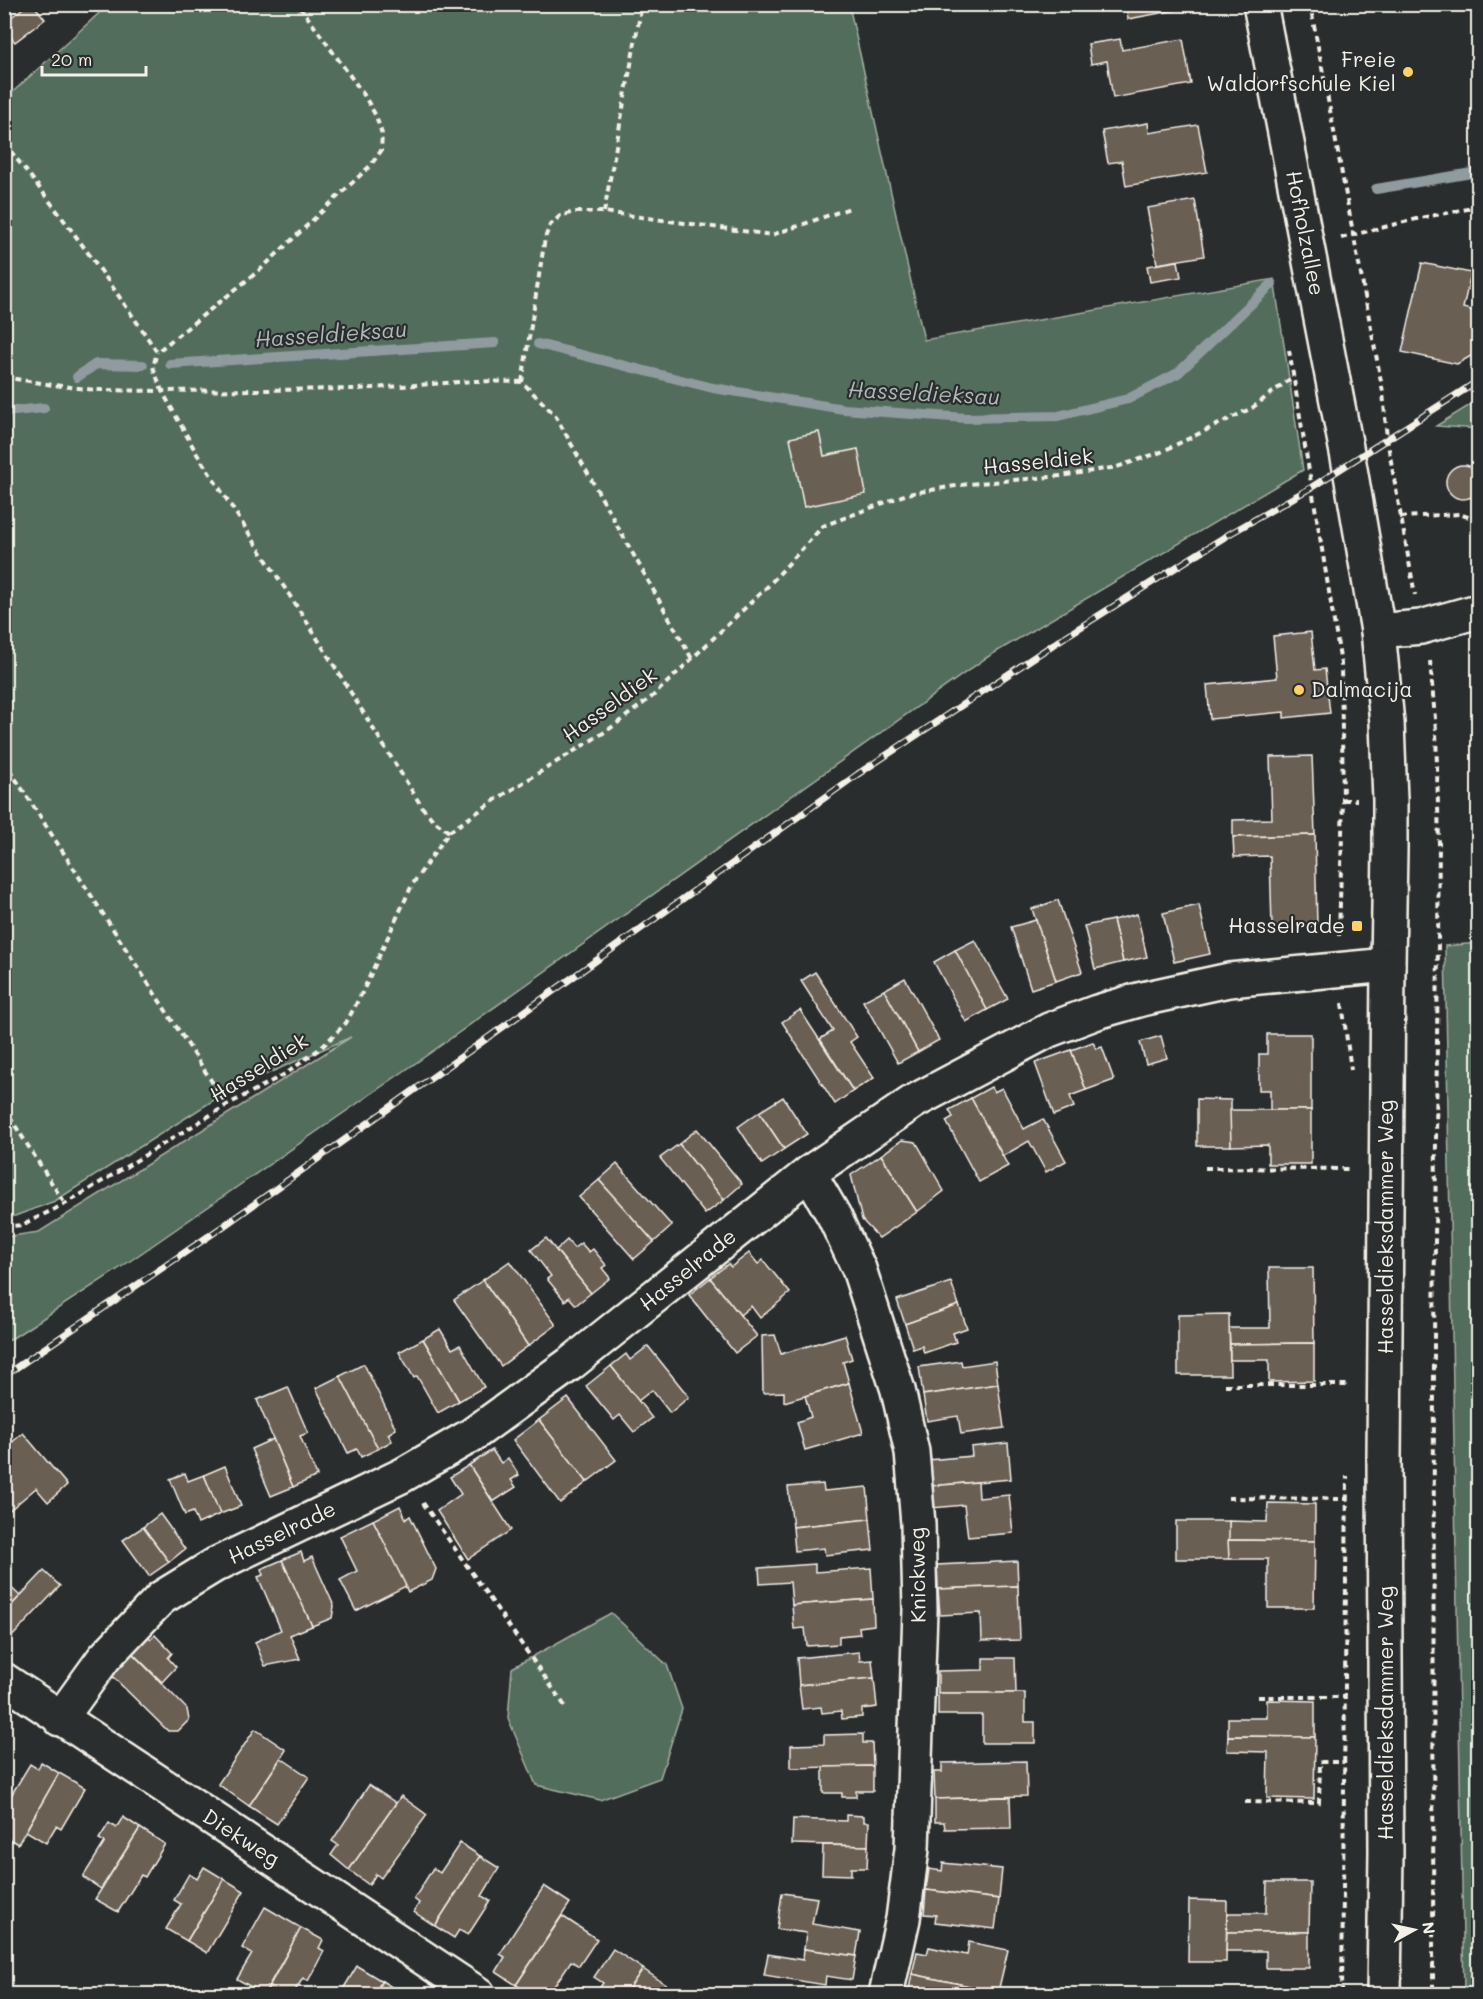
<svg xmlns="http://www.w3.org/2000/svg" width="1483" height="1999" font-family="Mali,sans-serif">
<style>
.green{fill:#536d5c;stroke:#a4afa2;stroke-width:1.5}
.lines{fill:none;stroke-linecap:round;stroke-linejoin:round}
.stream{stroke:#8f9b9f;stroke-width:10}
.building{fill:#6b5e52;stroke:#f4f1e8;stroke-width:1.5}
.minor-casing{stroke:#f4f1e8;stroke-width:38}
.path{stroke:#f4f1e8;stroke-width:4;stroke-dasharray:6 4.5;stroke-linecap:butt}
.minor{stroke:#2a2d2e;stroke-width:33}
.rail-casing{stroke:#f4f1e8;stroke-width:7}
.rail{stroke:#2a2d2e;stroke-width:4.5;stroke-dasharray:14;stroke-linecap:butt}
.poi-dot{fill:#ffd166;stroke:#2a2d2e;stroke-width:2}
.labels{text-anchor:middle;stroke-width:4.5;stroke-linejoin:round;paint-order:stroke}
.poi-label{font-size:21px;fill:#f4f1e8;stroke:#2a2d2e;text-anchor:end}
.street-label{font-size:21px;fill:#f4f1e8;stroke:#2a2d2e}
.water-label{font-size:22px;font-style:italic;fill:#b0b8b8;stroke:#2a2d2e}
</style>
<rect width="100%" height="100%" fill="#2a2d2e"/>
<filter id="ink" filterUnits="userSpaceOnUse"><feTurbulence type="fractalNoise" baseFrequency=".0167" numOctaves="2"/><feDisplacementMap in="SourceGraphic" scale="12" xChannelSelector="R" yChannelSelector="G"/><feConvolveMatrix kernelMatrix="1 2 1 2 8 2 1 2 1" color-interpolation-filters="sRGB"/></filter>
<g filter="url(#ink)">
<!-- green -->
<g class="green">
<path d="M108,5H849L924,340L1274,279L1303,470L986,658L423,1058L117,1270L5,1343V1237L39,1232L351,1037L228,1091L55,1201L15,1216L5,1217V99Z"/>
<path d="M1478,400V429L1436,426Z"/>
<path d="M1478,943V1994H1464L1445,946Z"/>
<path d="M611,1613L667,1665L682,1709L660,1778L600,1800L536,1785L508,1718L512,1668Z"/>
</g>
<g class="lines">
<!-- stream -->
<g class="stream">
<path d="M1376,189L1478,172"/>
<path d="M538,344L713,388L844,409L966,418L1058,416L1128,399L1178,373L1272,284"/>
<path d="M170,364L495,343"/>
<path d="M77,377L96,364L143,365"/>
<path d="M4,412L44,408"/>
</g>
</g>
<!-- building -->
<g class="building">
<path d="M28,4H33L45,19L15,42L4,29V23Z"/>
<path d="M1126,4H1176L1177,10L1128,19Z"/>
<path d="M1120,39L1122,50L1183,39L1191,84L1113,98L1107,61L1091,64L1088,44Z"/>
<path d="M1148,123L1149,133L1198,125L1207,172L1126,186L1122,161L1108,163L1102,131Z"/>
<path d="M1195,200L1204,256L1157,264L1147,208Z"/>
<path d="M1178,261L1181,277L1150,282L1147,266Z"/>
<path d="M1422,263L1471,273L1463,308L1478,312V352L1457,364L1402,352Z"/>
<path d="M819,432L824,456L858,449L866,494L804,507L790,438Z"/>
<circle cx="1463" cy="482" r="17"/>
<path d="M1311,632L1315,670L1325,669L1330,713L1284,718V712L1210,719L1207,685L1277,678L1273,636Z"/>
<path d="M1312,756L1315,835L1233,837V820L1272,819L1270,757Z"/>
<path d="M1315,835L1317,926L1272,927L1270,856L1234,857L1233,837Z"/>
<path d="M1058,900L1082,972L1056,981L1032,909Z"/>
<path d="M1199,905L1210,954L1174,962L1163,913Z"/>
<path d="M1137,914L1147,957L1123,962L1113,920Z"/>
<path d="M1036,920L1056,981L1031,989L1011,927Z"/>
<path d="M1113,920L1123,962L1095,969L1084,926Z"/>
<path d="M975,940L1008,999L987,1010L955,950Z"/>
<path d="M955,950L987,1010L966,1022L934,962Z"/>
<path d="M815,972L857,1037L850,1042L874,1078L853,1091L820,1039L833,1031L801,981Z"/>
<path d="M905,978L939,1040L918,1052L884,990Z"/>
<path d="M884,990L918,1052L898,1063L863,1001Z"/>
<path d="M800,1010L853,1091L835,1104L782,1022Z"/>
<path d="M1267,1034H1311V1110H1270V1090H1259V1054H1267Z"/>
<path d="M1161,1036L1167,1058L1146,1064L1140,1042Z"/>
<path d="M1093,1042L1096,1049L1102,1047L1114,1080L1086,1090L1071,1050Z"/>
<path d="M1071,1050L1086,1090L1070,1096L1074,1107L1054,1115L1035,1063Z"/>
<path d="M991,1087L994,1092L1002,1088L1024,1129L1043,1119L1066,1161L1046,1172L1029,1141L1003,1156L971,1098Z"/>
<path d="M783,1097L807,1134L784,1149L759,1112Z"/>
<path d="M971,1098L1008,1166L979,1182L946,1121L953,1117L949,1110Z"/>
<path d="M1197,1099L1231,1100V1146H1197Z"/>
<path d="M1230,1110H1311V1164H1268V1145L1231,1146Z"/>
<path d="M759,1112L784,1149L762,1164L738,1127Z"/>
<path d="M697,1129L742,1184L724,1200L679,1144Z"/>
<path d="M902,1140L916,1142L944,1191L917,1212L881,1155Z"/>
<path d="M679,1144L724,1200L705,1214L660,1158Z"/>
<path d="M881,1155L917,1212L879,1238L862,1220L851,1175Z"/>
<path d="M617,1164L672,1226L654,1242L599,1180Z"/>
<path d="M599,1180L654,1242L634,1259L579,1197Z"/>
<path d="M546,1238L591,1293L576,1305L569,1297L565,1301L547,1279L551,1276L531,1250Z"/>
<path d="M567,1240L574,1248L581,1243L589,1252L593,1249L606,1265L602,1268L610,1278L591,1293L556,1250Z"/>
<path d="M749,1253L758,1264L763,1260L790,1293L760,1318L751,1306L740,1315L710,1278L728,1264L731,1267Z"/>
<path d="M510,1261L556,1325L528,1346L483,1280Z"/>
<path d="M1269,1268H1313L1314,1343L1230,1344L1229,1328H1270Z"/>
<path d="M710,1278L757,1336L735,1353L689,1295Z"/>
<path d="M483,1280L528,1346L501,1366L454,1300Z"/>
<path d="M951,1282L959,1305L905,1324L897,1300Z"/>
<path d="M959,1305L967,1328L953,1333L956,1342L924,1353L922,1346L913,1349L905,1324Z"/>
<path d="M1229,1314L1230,1375H1178V1315Z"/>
<path d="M440,1329L452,1349L460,1345L484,1387L459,1401L423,1339Z"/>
<path d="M775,1335L781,1354L845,1335L852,1359L843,1362L849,1383L784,1402V1392L763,1393L762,1336Z"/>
<path d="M423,1339L459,1401L438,1413L417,1376L414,1378L399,1352Z"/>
<path d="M1314,1343V1381L1269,1382V1360H1230V1344Z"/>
<path d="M648,1346L689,1397L670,1413L652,1390L638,1401L611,1366L626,1354L630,1360Z"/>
<path d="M961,1361L962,1366L995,1361L998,1384L923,1395L919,1367Z"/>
<path d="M364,1364L396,1429L388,1434L392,1441L378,1449L340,1376Z"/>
<path d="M611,1366L652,1418L634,1432L620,1415L614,1420L586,1386Z"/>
<path d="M340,1376L378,1449L361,1457L357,1449L348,1453L316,1388Z"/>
<path d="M849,1383L863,1433L805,1450L797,1422L811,1417L805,1396Z"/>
<path d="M998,1384L1004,1428L961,1434L958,1416L927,1421L923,1395Z"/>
<path d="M288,1387L308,1433L300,1436L317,1476L293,1487L257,1400Z"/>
<path d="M568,1398L616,1460L587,1482L539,1420Z"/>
<path d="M539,1420L587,1482L560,1503L513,1440Z"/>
<path d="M23,1433L67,1485L48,1502L36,1488L4,1515V1449Z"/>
<path d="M273,1439L293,1487L271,1496L251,1449Z"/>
<path d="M1008,1443L1011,1479L930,1486L928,1460L972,1456L971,1447Z"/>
<path d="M492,1450L501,1463L508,1458L519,1475L511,1480L516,1487L493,1502L469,1465Z"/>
<path d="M469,1465L511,1530L468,1559L437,1511L461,1494L450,1477Z"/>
<path d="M225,1466L241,1506L220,1514L204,1475Z"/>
<path d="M185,1473L188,1481L204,1475L220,1514L198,1524L193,1512L185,1515L170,1479Z"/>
<path d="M978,1482L979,1498L1009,1495L1013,1533L968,1537L964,1505L932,1508L930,1486Z"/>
<path d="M823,1484L824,1491L867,1487L870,1519L793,1527L788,1487Z"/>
<path d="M1268,1503L1315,1504V1541L1228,1540L1229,1521L1267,1522Z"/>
<path d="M400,1506L406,1519L410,1516L436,1569L432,1580L408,1592L373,1520Z"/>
<path d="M160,1514L185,1549L169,1562L143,1527Z"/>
<path d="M870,1519L873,1550L825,1555L824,1548L795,1551L793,1527Z"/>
<path d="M373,1520L406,1586L356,1611L340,1580L357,1571L340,1536Z"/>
<rect x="1176" y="1521" width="53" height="38"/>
<path d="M143,1527L169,1562L149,1576L123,1540Z"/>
<path d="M1228,1540L1315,1541L1314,1608H1268V1559H1229Z"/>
<path d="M301,1552L304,1561L312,1557L334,1606L332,1618L312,1626L282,1560Z"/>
<path d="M282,1560L312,1626L290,1635L300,1659L265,1666L255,1642L281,1630L258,1577L263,1575L261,1569Z"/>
<path d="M1017,1561L1018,1586L938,1589L937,1565Z"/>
<path d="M815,1564V1572L871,1568L873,1599L792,1605L790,1582L760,1584L759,1568Z"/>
<path d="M44,1571L60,1586L5,1644L4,1613Z"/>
<path d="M4,1581L20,1596L4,1613Z"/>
<path d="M1018,1586L1020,1640L982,1641L981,1613L940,1615L938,1589Z"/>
<path d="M873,1599L874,1625L859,1627L860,1634L839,1636V1644L807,1646L805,1628L794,1629L792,1605Z"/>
<path d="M145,1633L151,1639L155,1635L172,1653L168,1658L176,1667L162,1682L129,1650Z"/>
<path d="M129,1650L187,1709L189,1720L178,1731H168L112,1676L117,1671L113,1666Z"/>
<path d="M859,1652L860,1661L872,1660L874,1678L799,1685L797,1658Z"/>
<path d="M983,1658H1015L1016,1693H938V1671L983,1670Z"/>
<path d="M874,1678L877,1707L862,1709V1717L842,1719L841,1711L822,1713L821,1707L802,1709L799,1685Z"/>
<path d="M938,1693H1025V1722H1035V1743H982V1715H938Z"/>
<path d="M1267,1700L1315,1701V1737L1228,1736V1718H1267Z"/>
<path d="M255,1729L286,1750L249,1806L218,1784Z"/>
<path d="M863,1734V1743H872L873,1766L791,1768V1745L824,1744V1735Z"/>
<path d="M1228,1736L1315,1737L1314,1799L1267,1798L1268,1752L1227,1751Z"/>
<path d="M281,1758L309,1777L277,1824L249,1806Z"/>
<path d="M1026,1761L1027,1796L935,1799L934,1772H942V1763Z"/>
<path d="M41,1762L59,1773L18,1844L4,1836V1819L9,1811L4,1807L30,1764L38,1769Z"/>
<path d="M873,1766V1791H856V1797H842V1793H823V1767Z"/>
<path d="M59,1773L85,1788L61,1829L56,1826L46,1843L26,1831Z"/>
<path d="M369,1785L396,1803L349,1870L331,1855L338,1845L332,1841Z"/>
<path d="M401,1796L427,1815L381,1878L376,1874L369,1885L349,1870Z"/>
<path d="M1010,1797L1011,1828L945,1829L944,1822H935V1799Z"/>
<path d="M846,1815L864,1816V1822H869L868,1846L792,1844L793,1819L846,1821Z"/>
<path d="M123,1817L140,1828L101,1889L83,1877L105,1842L99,1839L109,1823L116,1828Z"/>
<path d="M140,1828L165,1844L145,1877L141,1875L118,1912L95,1899Z"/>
<path d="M460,1843L480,1856L435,1926L414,1912L419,1903L414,1899L433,1868L440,1873Z"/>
<path d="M823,1845L868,1846L867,1868H851V1875L822,1874Z"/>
<path d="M480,1856L499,1868L482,1896L490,1901L468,1935L459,1930L454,1938L435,1926Z"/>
<path d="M943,1863L1002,1869L999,1899L926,1890L929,1869L942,1871Z"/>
<path d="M204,1867L224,1879L187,1941L166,1929L181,1904L174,1900L189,1874L197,1879Z"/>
<path d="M224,1879L244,1891L207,1953L187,1941Z"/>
<path d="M1267,1882H1310L1309,1932H1227V1913H1266Z"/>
<path d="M544,1886L570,1903L516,1985L496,1972L505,1957L500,1954Z"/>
<path d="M926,1890L999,1899L995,1929L935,1922L936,1915L924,1914Z"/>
<path d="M782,1893L817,1898L812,1924L860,1932L856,1956L804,1949L806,1933L777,1929Z"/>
<path d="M1189,1900L1227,1901L1226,1962H1188Z"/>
<path d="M265,1907L301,1928L264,1994L237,1979L252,1954L242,1948Z"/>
<path d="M562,1916L597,1939L579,1966L571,1961L549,1994L542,1992L540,1994H531L516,1985Z"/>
<path d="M301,1928L323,1940L319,1948L324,1951L308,1981L303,1978L293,1994H265Z"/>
<path d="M1227,1932H1309V1968H1266V1951H1226Z"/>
<path d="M969,1942L1008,1950L998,1992L912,1974L917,1952L927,1954L929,1947L967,1955Z"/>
<path d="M613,1949L643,1969L625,1994H595L603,1983L594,1977Z"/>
<path d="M804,1949L856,1956L852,1980L826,1976L825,1985L764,1975L768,1954L803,1960Z"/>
<path d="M357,1966L382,1981L374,1994H340Z"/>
<path d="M643,1969L675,1991L673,1994H625Z"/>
<path d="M912,1974L979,1988L977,1994H908Z"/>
<path d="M382,1981L403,1994H374Z"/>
</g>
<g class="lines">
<defs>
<g id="minor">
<path d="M1260,4L1349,463L1378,631L1387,723L1390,800V849L1388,965L1384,1459L1386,1852L1384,1994"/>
<path d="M1378,631L1421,627L1478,611"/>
<path d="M809,1173L834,1216L859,1269L898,1390L912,1452L918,1524L920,1610L912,1849L903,1919L886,1994"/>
<path d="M4,1680L478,1994"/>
<path d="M60,1719L104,1658L161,1598L215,1565L403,1475L472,1435L570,1364L809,1173L913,1102L1049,1030L1097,1012L1142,999L1229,980L1388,965"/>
</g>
</defs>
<!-- minor casing -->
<use href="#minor" class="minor-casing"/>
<!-- path -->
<g class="path">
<path d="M1310,4L1383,392L1387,439L1415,595"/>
<path d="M4,143C58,210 109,280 157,352L261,269L370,166L381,151L382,134L376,116L364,95L298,4"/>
<path d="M604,212L642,4"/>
<path d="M1341,238L1420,218L1478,207"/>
<path d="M1289,350L1341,664L1343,800L1339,936"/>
<path d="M4,377L53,385L96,390L162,391L153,367L157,352"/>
<path d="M522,382L545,238L550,225L560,216L574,212H604L772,235L850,208"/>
<path d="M1400,517L1460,514L1478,521"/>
<path d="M1430,661L1436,730L1439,843L1434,1340L1433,1994"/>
<path d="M4,761L227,1105"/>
<path d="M1343,800H1357"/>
<path d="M449,832L434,821L422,807L307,622L197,454L162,391L358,389L475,381L522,382L555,415L692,659"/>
<path d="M1342,1003L1351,1070"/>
<path d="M4,1108L65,1204"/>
<path d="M1205,1168L1350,1169"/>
<path d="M4,1227L22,1225L65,1204L227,1105L287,1073L322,1047L346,1023L362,993L412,885L449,832L495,800L608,730L653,696L768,586L823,526L907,494L968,484L1061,476L1117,467L1161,452L1252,408L1294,376"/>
<path d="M1225,1385H1348"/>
<path d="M1228,1498L1347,1499"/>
<path d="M423,1503L567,1709"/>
<path d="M1258,1697H1346"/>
<path d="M1245,1802L1319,1803L1320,1762H1344"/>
<path d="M1342,1994L1347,1476"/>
</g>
<!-- minor -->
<use href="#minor" class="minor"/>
<defs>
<path id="rail" d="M4,1376L225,1225L858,774L1063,638L1231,533L1312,487L1478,381"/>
</defs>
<!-- rail casing -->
<use href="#rail" class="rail-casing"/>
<!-- rail -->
<use href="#rail" class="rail"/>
</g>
</g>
<!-- markers -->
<g class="poi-dot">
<circle cx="1408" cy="72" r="6"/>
<circle cx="1299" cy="690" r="6"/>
<rect x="1351" y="920" width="12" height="12" rx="3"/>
</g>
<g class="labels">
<!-- poi labels -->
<g class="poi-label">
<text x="1396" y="67">Freie<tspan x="1396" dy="24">Waldorfschule Kiel</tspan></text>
<text x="1311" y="697" text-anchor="start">Dalmacija</text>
<text x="1345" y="933">Hasselrade</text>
</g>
<!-- street labels -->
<g class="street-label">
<text transform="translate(1305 233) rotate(79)" y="7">Hofholzallee</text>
<text transform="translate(1038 462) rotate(-6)" y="7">Hasseldiek</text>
<text transform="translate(610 705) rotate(-36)" y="7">Hasseldiek</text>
<text transform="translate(259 1068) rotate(-32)" y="7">Hasseldiek</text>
<text transform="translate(1386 1227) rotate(-90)" y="7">Hasseldieksdammer Weg</text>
<text transform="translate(688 1270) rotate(-39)" y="7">Hasselrade</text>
<text transform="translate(282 1533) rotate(-26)" y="7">Hasselrade</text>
<text transform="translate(918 1575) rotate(-91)" y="7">Knickweg</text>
<text transform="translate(1386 1713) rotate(-90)" y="7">Hasseldieksdammer Weg</text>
<text transform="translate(241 1838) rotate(33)" y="7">Diekweg</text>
</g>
<!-- water labels -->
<g class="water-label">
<text transform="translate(331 334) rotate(-4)" y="8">Hasseldieksau</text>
<text transform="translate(924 393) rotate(3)" y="8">Hasseldieksau</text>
</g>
</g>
<!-- margin -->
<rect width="1483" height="1999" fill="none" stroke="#2a2d2e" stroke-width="24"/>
<rect x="12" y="12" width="1459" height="1975" fill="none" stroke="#f4f1e8" stroke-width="2" filter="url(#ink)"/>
<!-- north arrow -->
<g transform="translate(1414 1930) rotate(82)" stroke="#2a2d2e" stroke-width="4.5" paint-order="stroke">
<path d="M0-4.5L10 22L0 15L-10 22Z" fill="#f4f1e8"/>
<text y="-9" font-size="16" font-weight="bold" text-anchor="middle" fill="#f4f1e8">N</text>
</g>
<!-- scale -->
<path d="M42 66v9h104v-9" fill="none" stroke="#f4f1e8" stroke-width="3"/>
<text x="51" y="66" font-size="18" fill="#f4f1e8" stroke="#2a2d2e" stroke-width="4.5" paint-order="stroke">20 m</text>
</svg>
